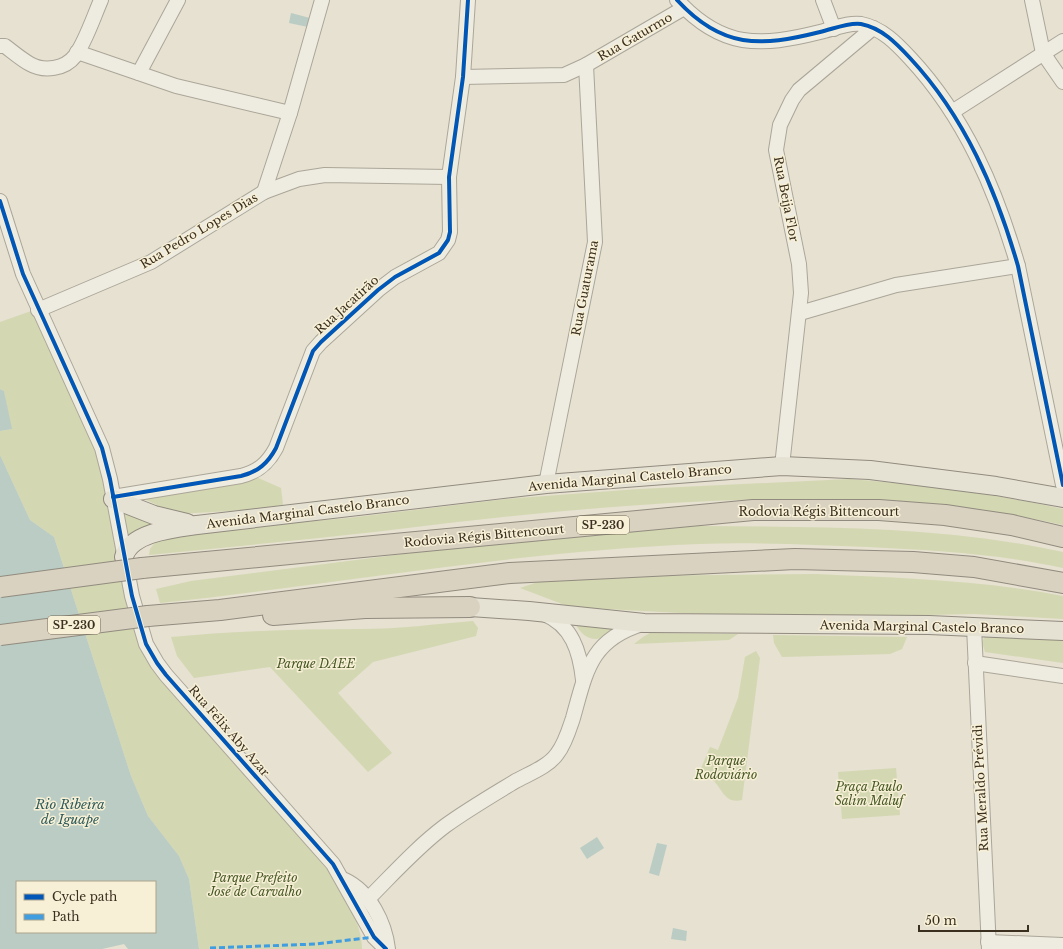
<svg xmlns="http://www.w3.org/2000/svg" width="1063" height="949" font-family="'Libre Baskerville',serif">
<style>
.green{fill:#d3d7b2}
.water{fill:#baccc3;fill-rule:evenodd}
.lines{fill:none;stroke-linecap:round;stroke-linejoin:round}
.minor-casing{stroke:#aba698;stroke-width:16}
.major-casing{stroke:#918b7f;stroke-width:20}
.highway-casing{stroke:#918b7f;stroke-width:22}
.minor{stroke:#eeebe1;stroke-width:14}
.major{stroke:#e6e2d3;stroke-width:18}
.highway{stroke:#dad2c0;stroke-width:20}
.highway-bridge-casing{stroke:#918b7f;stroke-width:22;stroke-linecap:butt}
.highway-bridge{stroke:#dad2c0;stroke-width:20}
.quiet{stroke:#3f9de0;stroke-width:3;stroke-dasharray:6 3;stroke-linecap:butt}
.cycleway-casing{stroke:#f7f0d6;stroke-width:6}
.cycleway{stroke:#0057b8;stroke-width:4}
.labels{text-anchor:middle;stroke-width:3;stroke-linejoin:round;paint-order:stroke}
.shield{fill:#f7f0d6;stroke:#736956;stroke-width:1}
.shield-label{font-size:11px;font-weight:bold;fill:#3b2f1f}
.street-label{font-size:12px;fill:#3b2f1f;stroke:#f7f0d6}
.park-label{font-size:12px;font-style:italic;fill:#475825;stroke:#f7f0d6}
.water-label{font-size:13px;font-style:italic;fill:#2e5b5b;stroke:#f7f0d6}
</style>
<rect width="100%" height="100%" fill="#e6e1d0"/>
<!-- green -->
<g class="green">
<path d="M37,309L101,447L131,595L164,674L335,879C346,900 362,924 362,949H199L189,879L179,856L148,816L131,776L54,537L30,520L0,455V431L11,429L4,391L0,389V322Z"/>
<path d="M256,477L281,488L283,505L249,510L176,514L142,498Z"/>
<path d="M849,479C921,485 992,493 1063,509V525C968,503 872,498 774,499C643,501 513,515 383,531C306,540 227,547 149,555L150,549L157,540L221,529L348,518L506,499L639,489Z"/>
<path d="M122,509L164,524L128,541Z"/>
<path d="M699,526C821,527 944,526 1063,552V568C999,554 933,550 868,547C812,545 755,542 699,544C518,551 339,584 160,603L156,589L191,581L419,552L588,534Z"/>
<path d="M816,574C899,578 981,580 1063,596V619L974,614L876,616L717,615L570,607L520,588L541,581L630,576Z"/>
<path d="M473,621L478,628L476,636L373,662L338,693L392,753L368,772L270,667L194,678L177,656L171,637C235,631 299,629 363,629C399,629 436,624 473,621Z"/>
<path d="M576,624L614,626C605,644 584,643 576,624Z"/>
<path d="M650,633L738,634L729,640L634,644L643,637Z"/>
<path d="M773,635L907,637L902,649L890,654L782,657L774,643Z"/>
<path d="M985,636L1063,638V663L985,652L982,642Z"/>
<path d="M756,651L760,658L742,800C726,804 723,791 714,781C710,778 705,774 700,771L710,747L718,750L738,698L745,657Z"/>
<path d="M896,768L900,815L842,819L838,772Z"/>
</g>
<!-- water -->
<g class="water">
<path d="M291,13L310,18L308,27L289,23Z"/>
<path d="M0,389L4,391L12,429L0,431Z"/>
<path d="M0,455L30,520L54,537L131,776L148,816L179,856L189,879L199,949H128L124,944L102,949H0ZM17,882H155V932H17Z"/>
<path d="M597,837L604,848L587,859L580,848Z"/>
<path d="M657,843L667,845L659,876L649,873Z"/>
<path d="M673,928L687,931L686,941L671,939Z"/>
</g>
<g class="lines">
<defs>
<g id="minor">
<path d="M677,0C722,49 760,47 820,32C833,29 849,22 861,24C882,28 897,44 910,58C965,117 996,190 1018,266L1063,485"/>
<path d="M823,0L834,29"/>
<path d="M1032,0L1043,53L1063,82"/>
<path d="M0,46H5C13,52 21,59 30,64C44,72 65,69 75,56C85,43 94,16 101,0"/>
<path d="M77,52L176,86L290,113"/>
<path d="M139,73L178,0"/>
<path d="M463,77L564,75L586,65L684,8"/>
<path d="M952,112L1063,41"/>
<path d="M264,192L290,113L322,0"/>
<path d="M0,201L23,274L102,448L110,479L132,596L146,644L157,663L166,675L333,864L374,937L386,949"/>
<path d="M38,310L151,262L264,192L299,179L325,175L449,177"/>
<path d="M800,313L896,285L1018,266"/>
<path d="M782,466L801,293L799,264L776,150L780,125L792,100L799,90L873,28"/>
<path d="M546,484L595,242L586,65"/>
<path d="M113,497L241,476C258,472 268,463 276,448L313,351L321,342L378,290L395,277L439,253L448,240L450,232L449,177L463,77L468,0"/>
<path d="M544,614C572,625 580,652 583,680"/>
<path d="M974,627L989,949"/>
<path d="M975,663L1063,676"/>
<path d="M345,880C370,892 385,923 388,949"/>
<path d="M368,899C393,874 417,847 445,826C467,810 491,796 514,782C528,774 548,767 557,754C565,744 569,730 573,718C586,672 590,640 642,624"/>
<path d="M988,942L1063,945"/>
</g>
<g id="major">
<path d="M113,499L154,515L187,523"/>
<path d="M124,557C130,532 176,528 197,525L546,484L782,466L870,470L996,486L1063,498"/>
<path d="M470,607L529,611L644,623L929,625L1063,631"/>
</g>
<g id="highway">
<path d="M142,568L753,510H879L945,515L1012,525L1063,537"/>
<path d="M273,615L365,608L470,607"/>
<path d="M148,616L220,610L510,573L795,559L913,562L974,567L1063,583"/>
</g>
</defs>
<!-- minor casing -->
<use href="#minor" class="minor-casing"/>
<!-- major casing -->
<use href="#major" class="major-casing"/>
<!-- highway casing -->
<use href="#highway" class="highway-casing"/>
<!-- minor -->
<use href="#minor" class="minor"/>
<!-- major -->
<use href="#major" class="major"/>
<!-- highway -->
<use href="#highway" class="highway"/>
<defs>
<g id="highway-bridge">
<path d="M0,587L142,568"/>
<path d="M0,635L148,616"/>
</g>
</defs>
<!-- highway-bridge casing -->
<use href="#highway-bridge" class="highway-bridge-casing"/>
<!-- highway-bridge -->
<use href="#highway-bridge" class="highway-bridge"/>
<!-- quiet -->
<path class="quiet" d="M210,948L316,944L374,937"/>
<defs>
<g id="cycleway">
<path d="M677,0C722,49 760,47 820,32C833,29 849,22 861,24C882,28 897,44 910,58C965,117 996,190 1018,266L1063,485"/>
<path d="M0,201L23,274L102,448L110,479L132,596L146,644L157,663L166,675L333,864L374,937L386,949"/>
<path d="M113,497L241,476C258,472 268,463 276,448L313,351L321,342L378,290L395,277L439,253L448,240L450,232L449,177L463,77L468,0"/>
</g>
</defs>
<!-- cycleway casing -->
<use href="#cycleway" class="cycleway-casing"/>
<!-- cycleway -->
<use href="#cycleway" class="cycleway"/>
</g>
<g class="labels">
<!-- shield labels -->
<g class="shield">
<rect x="577" y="516" width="52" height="18" rx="3"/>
<rect x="48" y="616" width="52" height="18" rx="3"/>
</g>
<g class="shield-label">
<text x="603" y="529">SP-230</text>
<text x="74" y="629">SP-230</text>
</g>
<!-- street labels -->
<g class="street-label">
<text transform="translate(635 37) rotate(-30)" y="4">Rua Gaturmo</text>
<text transform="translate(786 199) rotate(79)" y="4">Rua Beija Flor</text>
<text transform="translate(199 231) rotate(-31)" y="4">Rua Pedro Lopes Dias</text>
<text transform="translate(585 288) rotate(-79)" y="4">Rua Guaturama</text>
<text transform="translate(347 305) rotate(-42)" y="4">Rua Jacatirão</text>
<text transform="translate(630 478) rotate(-5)" y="4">Avenida Marginal Castelo Branco</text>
<text transform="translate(308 512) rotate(-7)" y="4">Avenida Marginal Castelo Branco</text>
<text x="819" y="516">Rodovia Régis Bittencourt</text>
<text transform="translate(484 536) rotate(-5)" y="4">Rodovia Régis Bittencourt</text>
<text transform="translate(922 627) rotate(1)" y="4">Avenida Marginal Castelo Branco</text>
<text transform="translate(229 731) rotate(49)" y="4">Rua Félix Aby Azar</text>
<text transform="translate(981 788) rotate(-93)" y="4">Rua Meraldo Prévidi</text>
</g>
<!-- park labels -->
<g class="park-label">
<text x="316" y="668">Parque DAEE</text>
<text x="726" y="765">Parque<tspan x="726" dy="14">Rodoviário</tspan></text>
<text x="869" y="791">Praça Paulo<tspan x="869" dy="14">Salim Maluf</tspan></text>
<text x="255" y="882">Parque Prefeito<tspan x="255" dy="14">José de Carvalho</tspan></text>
</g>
<!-- water labels -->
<g class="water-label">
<text x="70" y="809">Rio Ribeira<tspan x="70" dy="15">de Iguape</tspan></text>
</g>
</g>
<!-- legend -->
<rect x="16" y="881" width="140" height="52" fill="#f7f0d6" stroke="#aca38d"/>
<rect x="24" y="894" width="20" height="6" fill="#0057b8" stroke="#aca38d"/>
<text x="52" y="901" font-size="12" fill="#3b2f1f">Cycle path</text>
<rect x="24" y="914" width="20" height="6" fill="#3f9de0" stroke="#aca38d"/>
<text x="52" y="921" font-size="12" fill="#3b2f1f">Path</text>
<!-- scale -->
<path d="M919 925v6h109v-6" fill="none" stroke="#3b2f1f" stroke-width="2"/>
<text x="925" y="925" font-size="12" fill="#3b2f1f" stroke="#f7f0d6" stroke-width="3" paint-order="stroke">50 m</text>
</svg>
